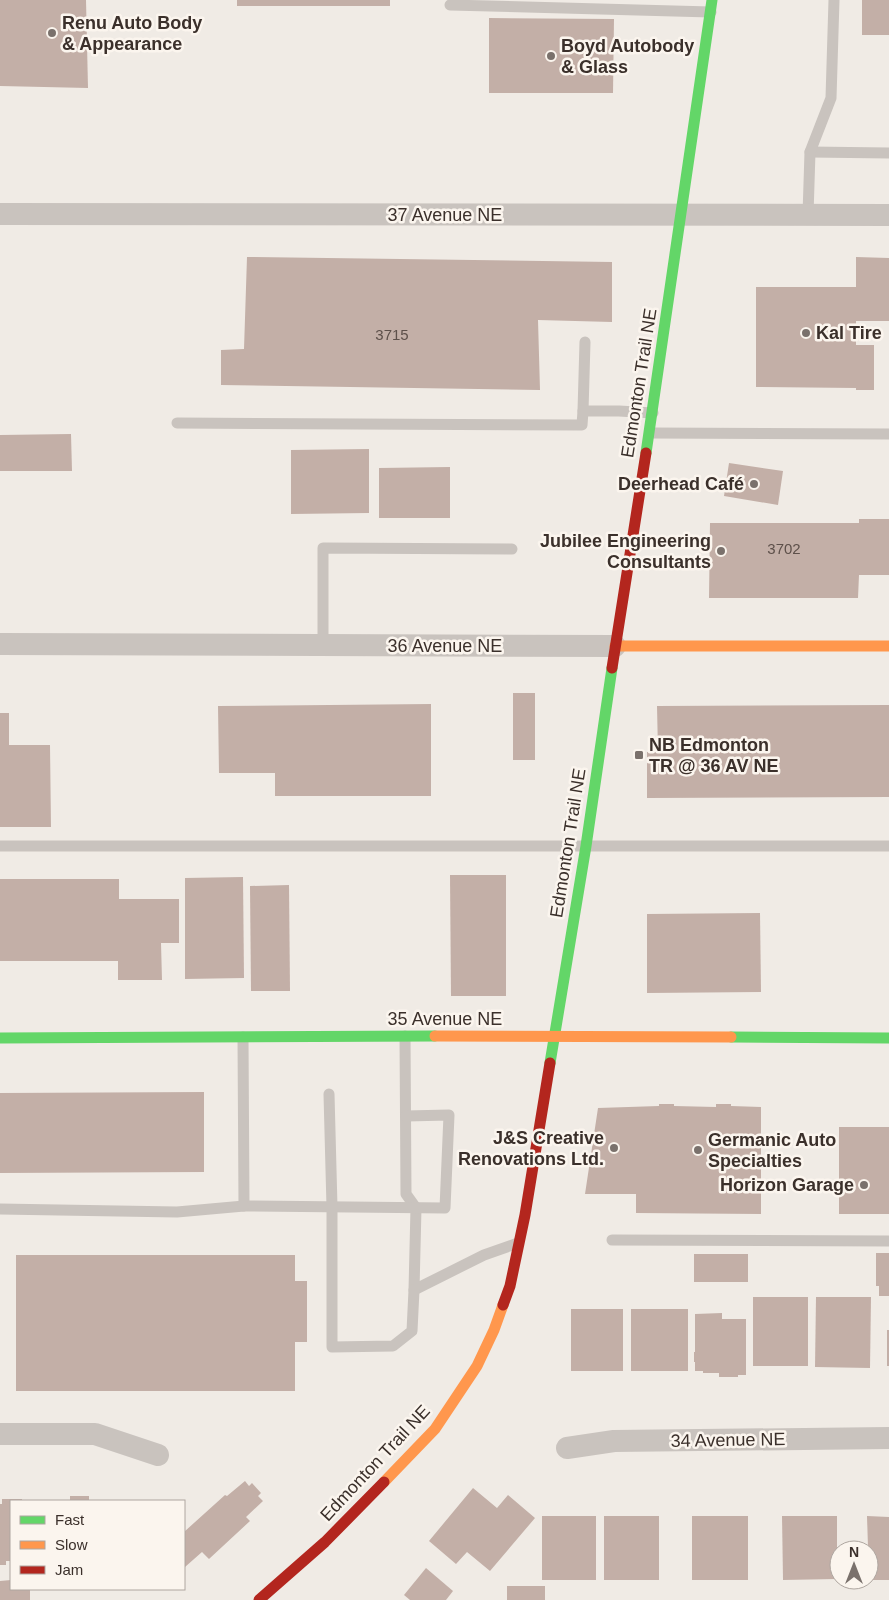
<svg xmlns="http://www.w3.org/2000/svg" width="889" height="1600" font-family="Arial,sans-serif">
<rect width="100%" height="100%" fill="#f0ebe5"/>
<g fill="#c3afa7">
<path d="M0 0H86L88 88 0 86Z"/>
<rect x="237" y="0" width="153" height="6"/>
<rect x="862" y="0" width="27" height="35"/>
<path d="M489 18 614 19 613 93H489Z"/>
<path d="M247 257 612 262V322L538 320 540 390 221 385V350L244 349Z"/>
<path d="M856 257 889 258V321H856V345H874V390H856V388L756 387V287H856Z"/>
<path d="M71 434 72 471H0V435Z"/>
<path d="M369 449V513L291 514V450Z"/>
<path d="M729 463 783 471 778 505 724 496Z"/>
<path d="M450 467V518H379V468Z"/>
<path d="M859 519H889V575H859L858 598H709L710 523H859Z"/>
<rect x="513" y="693" width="22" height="67"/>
<path d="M431 704V796H275V773H219L218 706Z"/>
<path d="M889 705V797L647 798V752H658L657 706Z"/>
<path d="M0 713H9V745H50L51 827H0Z"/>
<path d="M450 875H506V996H451Z"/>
<path d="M243 877 244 978 185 979V878Z"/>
<path d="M0 879H119V899H179V943H161L162 980H118V961H0Z"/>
<path d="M289 885 290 991H251L250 886Z"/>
<path d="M760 913 761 992 647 993V914Z"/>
<path d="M204 1092V1172L0 1173V1093Z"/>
<path d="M659 1104H674V1106L716 1107V1104H731V1106L761 1107V1214L636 1213V1194H585L598 1108 659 1106Z"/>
<rect x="839" y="1127" width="50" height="87"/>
<path d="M876 1253H889V1296H879V1286H876Z"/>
<rect x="694" y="1254" width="54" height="28"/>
<path d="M16 1255H295V1281H307V1342H295V1391H16Z"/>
<rect x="753" y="1297" width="55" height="69"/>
<path d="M816 1297H871L870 1368 815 1367Z"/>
<rect x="571" y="1309" width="52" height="62"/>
<rect x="631" y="1309" width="57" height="62"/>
<path d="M722 1313V1319H746V1375H738V1377H719V1373H703V1371H695V1362H694V1352H695V1314Z"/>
<rect x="887" y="1330" width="2" height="36"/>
<path d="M245 1481 249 1486 252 1483 261 1493 258 1496 263 1501 246 1517 250 1521 209 1559 202 1552 185 1567 184 1566V1532L225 1495 227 1496Z"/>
<path d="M473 1488 497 1508 508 1495 535 1518 490 1571 467 1552 456 1564 429 1541Z"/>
<rect x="70" y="1496" width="19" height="5"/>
<path d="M2 1499H22V1501H11V1561H6V1565H0V1504H2Z"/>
<rect x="542" y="1516" width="54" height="64"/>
<rect x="604" y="1516" width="55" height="64"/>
<rect x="692" y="1516" width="56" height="64"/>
<path d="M782 1516H837V1579L783 1580Z"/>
<path d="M867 1516 889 1517V1580H869Z"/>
<path d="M426 1568 453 1591 446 1600H410L404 1595Z"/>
<path d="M11 1580V1589H30V1600H0V1581Z"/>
<rect x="507" y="1586" width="38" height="14"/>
</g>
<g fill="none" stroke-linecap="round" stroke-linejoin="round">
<g stroke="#c9c3be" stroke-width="11">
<path d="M450 5 711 12"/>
<path d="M810 152 889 153"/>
<path d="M808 215 810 152 831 98 834 0"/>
<path d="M583 411 585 342"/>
<path d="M177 423 582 425 583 411H619L653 413"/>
<path d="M650 433 889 434"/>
<path d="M323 645V548L512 549"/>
<path d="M0 846H889"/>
<path d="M405 1036 406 1194 416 1208 414 1290 484 1255 518 1243"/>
<path d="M243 1037 244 1206 445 1208 449 1115 406 1116"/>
<path d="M329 1094 332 1207V1347L393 1346 412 1331 414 1290"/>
<path d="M0 1209 177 1212 244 1206"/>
<path d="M612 1240 889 1241"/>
</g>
<g stroke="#c9c3be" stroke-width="22">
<path d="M0 214 889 215"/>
<path d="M0 644 615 646"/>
<path d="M0 1434H95L158 1455"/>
<path d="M567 1448 614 1441 889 1438"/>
</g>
<g stroke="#63d668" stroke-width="11">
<path d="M646 453 712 0"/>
<path d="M731 1037 889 1038"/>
<path d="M0 1038 435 1036"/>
<path d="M550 1063 586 846 612 668"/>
</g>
<g stroke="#ff974d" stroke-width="11">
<path d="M615 646H889"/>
<path d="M435 1036 731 1037"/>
<path d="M384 1482 435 1429 477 1366 494 1330 503 1305"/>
</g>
<g stroke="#b3261e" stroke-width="11">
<path d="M612 668 646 453"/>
<path d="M503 1305 510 1286 525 1215 550 1063"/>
<path d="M259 1600 325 1542 384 1482"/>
</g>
</g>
<g fill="#7a716c" stroke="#fbf5ee" stroke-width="2">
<circle cx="52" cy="33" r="5"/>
<circle cx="551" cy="56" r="5"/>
<circle cx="806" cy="333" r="5"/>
<circle cx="754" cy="484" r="5"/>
<circle cx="721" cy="551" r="5"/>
<rect x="634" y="750" width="10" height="10" rx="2.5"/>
<circle cx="614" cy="1148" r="5"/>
<circle cx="698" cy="1150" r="5"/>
<circle cx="864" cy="1185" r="5"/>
</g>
<g text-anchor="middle" stroke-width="5" stroke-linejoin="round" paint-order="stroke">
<g font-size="15" fill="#5d504a">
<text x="392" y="340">3715</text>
<text x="784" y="554">3702</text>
</g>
<g font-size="18" font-weight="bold" fill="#3b302b" stroke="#fbf5ee" text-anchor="start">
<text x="62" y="29">Renu Auto Body<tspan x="62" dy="21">&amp; Appearance</tspan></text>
<text x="561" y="52">Boyd Autobody<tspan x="561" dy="21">&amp; Glass</tspan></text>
<text x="816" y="339">Kal Tire</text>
<text x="744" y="490" text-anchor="end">Deerhead Café</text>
<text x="711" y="547" text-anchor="end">Jubilee Engineering<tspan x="711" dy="21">Consultants</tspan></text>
<text x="649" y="751">NB Edmonton<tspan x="649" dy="21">TR @ 36 AV NE</tspan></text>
<text x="604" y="1144" text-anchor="end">J&amp;S Creative<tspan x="604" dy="21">Renovations Ltd.</tspan></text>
<text x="708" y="1146">Germanic Auto<tspan x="708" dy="21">Specialties</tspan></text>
<text x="854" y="1191" text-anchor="end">Horizon Garage</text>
</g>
<g font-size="18" fill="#3b302b" stroke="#fbf5ee">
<text x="445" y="221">37 Avenue NE</text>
<text transform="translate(639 383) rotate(-81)" y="6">Edmonton Trail NE</text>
<text x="445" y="652">36 Avenue NE</text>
<text transform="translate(568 843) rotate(-81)" y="6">Edmonton Trail NE</text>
<text x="445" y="1025">35 Avenue NE</text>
<text transform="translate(728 1440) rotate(-1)" y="6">34 Avenue NE</text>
<text transform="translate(375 1463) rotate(-47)" y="6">Edmonton Trail NE</text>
</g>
</g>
<rect x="10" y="1500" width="175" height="90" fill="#fbf5ee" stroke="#aea6a0"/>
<rect x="20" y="1516" width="25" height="8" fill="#63d668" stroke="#aea6a0"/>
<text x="55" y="1525" font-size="15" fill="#3b302b">Fast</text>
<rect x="20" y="1541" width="25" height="8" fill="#ff974d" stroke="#aea6a0"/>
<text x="55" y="1550" font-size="15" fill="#3b302b">Slow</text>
<rect x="20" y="1566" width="25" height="8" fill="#b3261e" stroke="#aea6a0"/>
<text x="55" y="1575" font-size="15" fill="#3b302b">Jam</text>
<g transform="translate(854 1565)"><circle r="24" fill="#fbf5ee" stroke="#aea6a0"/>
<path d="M0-4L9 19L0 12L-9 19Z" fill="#7a716c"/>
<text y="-8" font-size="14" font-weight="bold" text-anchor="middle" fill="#3b302b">N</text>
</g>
</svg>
